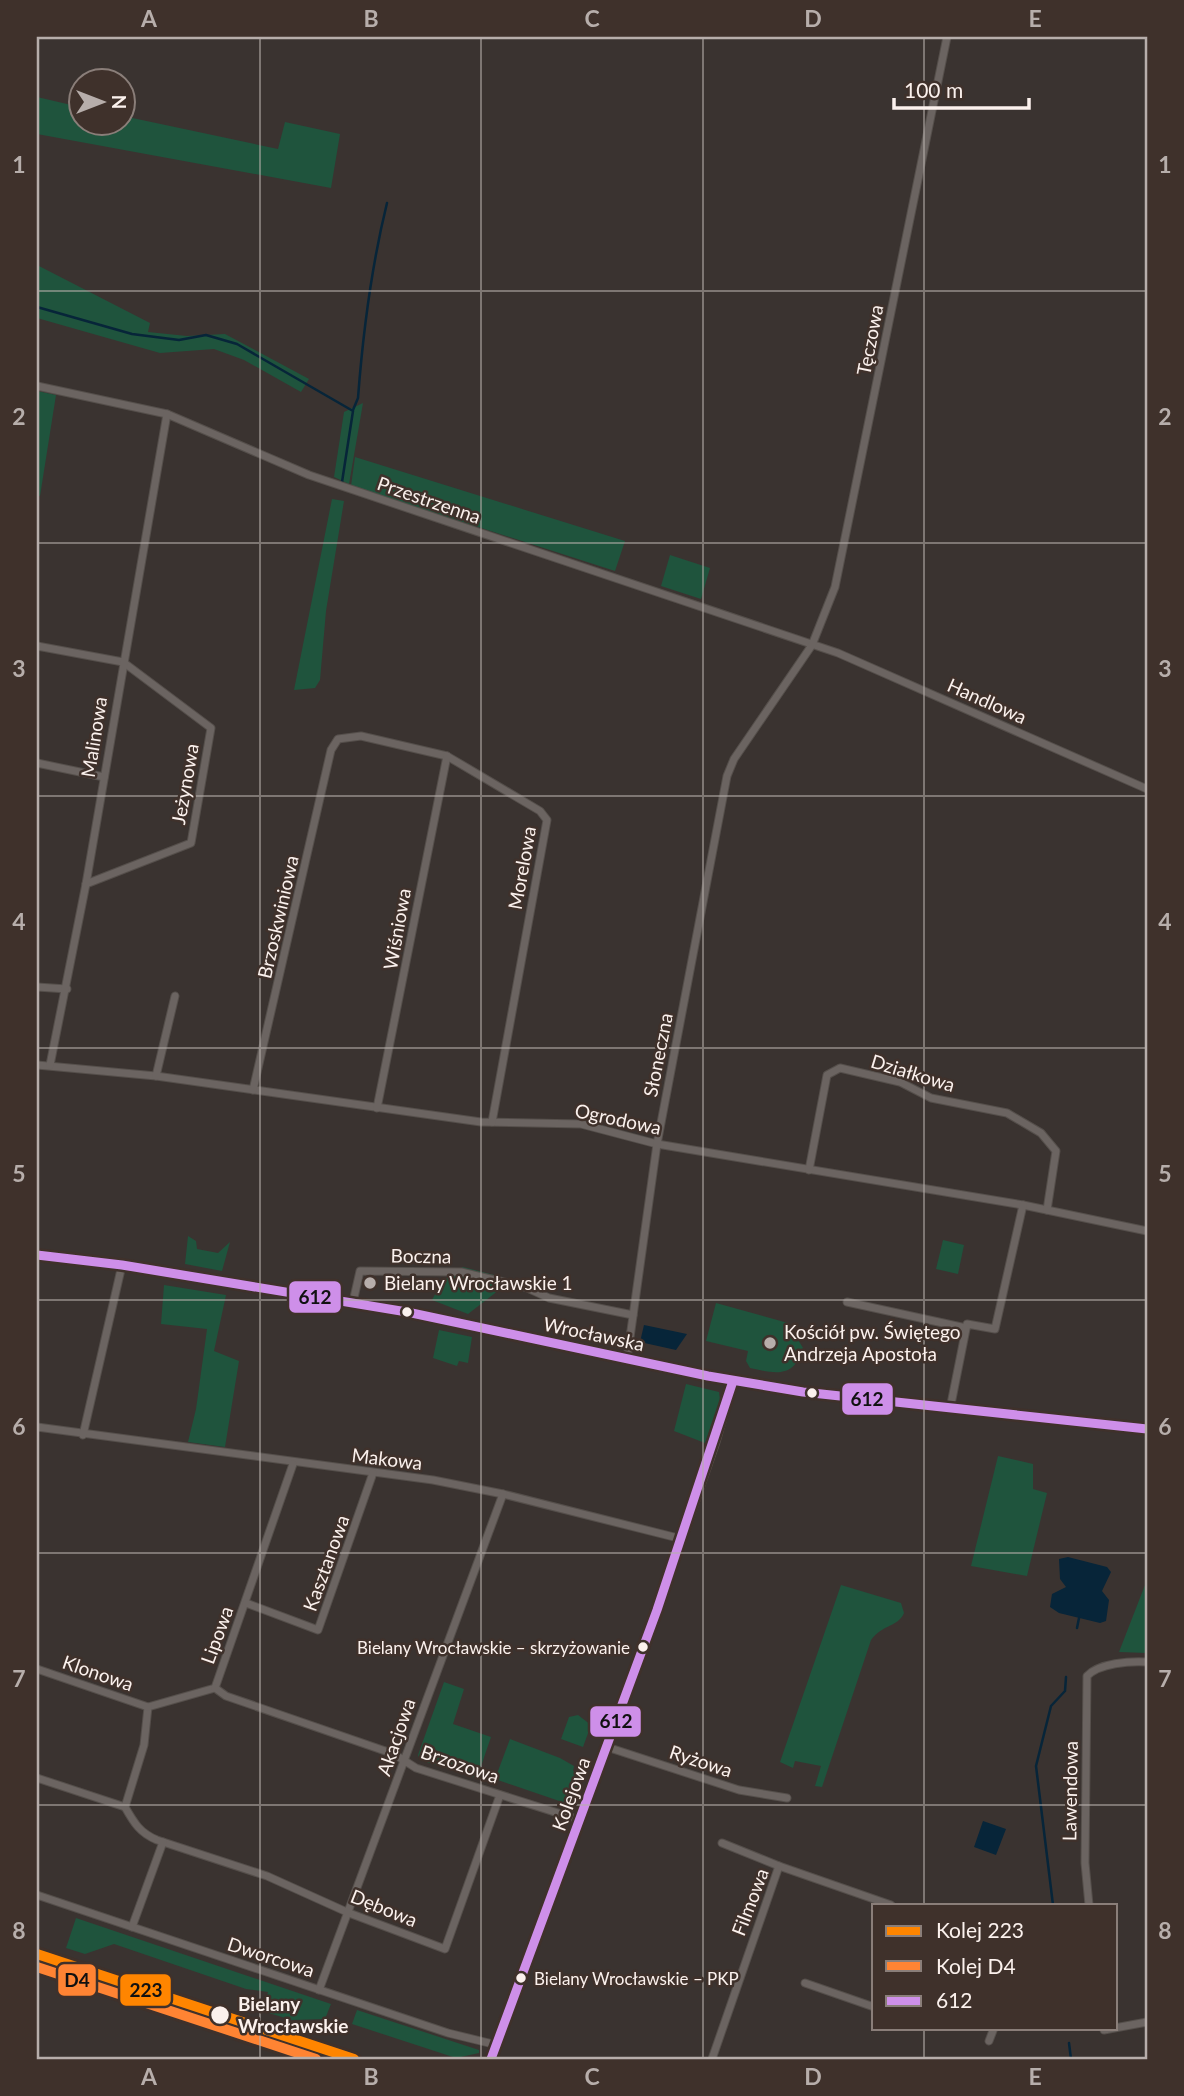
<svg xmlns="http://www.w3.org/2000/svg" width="1184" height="2096" font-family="Lato,sans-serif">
<rect width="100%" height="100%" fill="#3a3330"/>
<g fill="#1f543d">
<path d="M37 97 80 107V122H122L123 116 278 149 285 122 340 134 331 188 37 134Z"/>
<path d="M37 265 150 323 148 332 187 336 225 334 309 379 301 392 244 360 214 349 160 353 37 318Z"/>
<path d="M37 391 56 395 40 496 37 495Z"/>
<path d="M363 403 349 484 334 477 344 412Z"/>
<path d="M355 457 625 541 615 571 351 486Z"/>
<path d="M332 499 344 501 326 611 320 680 315 688 294 690Z"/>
<path d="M670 555 710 568 701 599 661 586Z"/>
<path d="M188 1236 196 1241 197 1249 218 1253 230 1242 222 1271 185 1264Z"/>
<path d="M943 1240 964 1245 958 1274 936 1269Z"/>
<path d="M463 1267 498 1276 499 1290 468 1314 432 1300 442 1281Z"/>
<path d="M164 1285 226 1295 214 1351 239 1361 225 1447 188 1442 196 1409 207 1329 161 1324Z"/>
<path d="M716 1303 788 1323 803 1348C794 1378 777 1374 750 1368L746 1361 748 1351 706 1341Z"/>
<path d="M439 1330 472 1337 468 1363 459 1361 457 1366 433 1358Z"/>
<path d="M686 1384 719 1392 720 1401 705 1443 674 1431Z"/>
<path d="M998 1456 1033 1464V1489L1047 1493 1027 1576 971 1566Z"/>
<path d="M1147 1560V1653L1119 1652 1145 1585Z"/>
<path d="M841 1585 901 1603 904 1613C898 1627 883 1624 871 1640L822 1787 815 1786 821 1766 795 1761 793 1768 780 1762Z"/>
<path d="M444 1682 464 1689 453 1724 491 1737 477 1778 420 1760 418 1755Z"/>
<path d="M578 1715 591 1725 583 1747 561 1739 569 1717Z"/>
<path d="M510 1739 560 1758 574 1766 573 1771 583 1775 571 1805 495 1779Z"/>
<path d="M76 1918 331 2004 325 2019 292 2020 262 2011 268 1992 246 1989 114 1944 85 1954 66 1948Z"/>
<path d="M357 2010 479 2050V2053L456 2058 352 2024Z"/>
</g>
<g fill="#072539">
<path d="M644 1325 687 1334 676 1350 640 1342Z"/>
<path d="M1068 1557 1107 1567 1111 1572 1102 1591 1109 1600 1106 1621 1100 1623 1059 1613 1050 1607 1052 1594 1066 1587 1060 1579 1059 1559Z"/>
<path d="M983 1821 1006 1829 996 1855 974 1847Z"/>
</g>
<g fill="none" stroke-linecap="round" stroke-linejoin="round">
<g stroke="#072539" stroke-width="2.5">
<path d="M37 307 132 334 179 340 206 335 237 344 353 411 342 482"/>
<path d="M353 410 358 398C363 332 371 268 387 203"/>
<path d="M1077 1628 1079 1618"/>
<path d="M1053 1905 1036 1766 1051 1706 1065 1691 1066 1677"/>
<path d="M1069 2043 1071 2059"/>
</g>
<g stroke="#554f4b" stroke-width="9">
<g id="street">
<path d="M37 386 167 414 309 475 838 653 1147 789"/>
<path d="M37 646 123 662 211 728 191 843 86 884"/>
<path d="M37 763 104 777"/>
<path d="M37 987 67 989"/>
<path d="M37 1065 156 1076 481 1122 581 1124 657 1144 1023 1205 1147 1231"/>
<path d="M50 1065 86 884 167 414"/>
<path d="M156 1076 175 996"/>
<path d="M253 1090 331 750 338 739 361 736 447 756 540 811 547 820 492 1122"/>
<path d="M377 1108 447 756"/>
<path d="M809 1170 827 1075 840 1068 900 1082 931 1098 1007 1113 1041 1133 1056 1151 1047 1210"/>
<path d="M353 1302 360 1271 461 1272 525 1287 549 1298 633 1315"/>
<path d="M847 1302 966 1328"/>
<path d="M627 1359 657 1144 727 776 734 759 812 645 835 587 947 37"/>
<path d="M950 1409 967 1324 995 1329 1023 1205"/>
<path d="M37 1427 433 1480 503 1494 682 1539"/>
<path d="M83 1435 122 1265"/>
<path d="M293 1464 215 1688 148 1707 144 1745 125 1807C134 1823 140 1833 157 1840L267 1876 349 1913 445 1949 500 1795"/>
<path d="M246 1603 318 1630 373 1473"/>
<path d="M37 1669 148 1707"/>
<path d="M215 1688 226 1696 394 1754 416 1768 580 1820"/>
<path d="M607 1747 739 1790 787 1798"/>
<path d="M37 1778 125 1807"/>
<path d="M722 1843 779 1866"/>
<path d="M37 1895 448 2033 497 2045"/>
<path d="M1089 1905 1085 1863 1087 1676C1099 1663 1130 1661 1147 1662"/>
<path d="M132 1927 163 1842"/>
<path d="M805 1983 874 2007"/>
<path d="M319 1990 503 1494"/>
<path d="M1104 2028V2030L1147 2022"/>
<path d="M989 2041 994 2028"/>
<path d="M712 2059 779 1866 891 1905"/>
</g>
</g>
<g stroke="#554f4b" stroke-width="11">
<g id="secondary">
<path d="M37 1255 122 1265 407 1312 708 1376 803 1392 1147 1429"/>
<path d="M491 2059 657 1610 715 1442 733 1381"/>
</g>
</g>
<use href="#street" stroke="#6b6461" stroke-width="7"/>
<use href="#secondary" stroke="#6b6461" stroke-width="10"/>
<g stroke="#3f312b" stroke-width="14">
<g id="bus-1">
<path d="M37 1255 122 1265 407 1312 708 1376 803 1392 1147 1429"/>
<path d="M491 2059 657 1610 733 1381"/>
</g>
</g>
<use href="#bus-1" stroke="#ce8fe9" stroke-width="9"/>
<g stroke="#3f312b" stroke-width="16">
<path id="rail-1" d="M37 1954 354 2059"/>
</g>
<g stroke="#3f312b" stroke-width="16">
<path id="rail-2" d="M37 1967 316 2059"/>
</g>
<use href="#rail-1" stroke="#ff8500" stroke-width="10"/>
<use href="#rail-2" stroke="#ff8433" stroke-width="10"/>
</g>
<path fill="none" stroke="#b7aeab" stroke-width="2" stroke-opacity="0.55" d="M260 37V2059M481 37V2059M703 37V2059M924 37V1905M37 291H1147M37 543H1147M37 796H1147M37 1048H1147M37 1300H1147M37 1553H1147M37 1805H1147M924 2028V2059"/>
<g fill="#b7aeab" stroke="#3f312b" stroke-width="2.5">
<circle cx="370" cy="1283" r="7"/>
<circle cx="770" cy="1343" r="7"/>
</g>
<g fill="#fbf1ed" stroke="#3f312b" stroke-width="2.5">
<circle cx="407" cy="1312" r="6"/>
<circle cx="812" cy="1393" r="6"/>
<circle cx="643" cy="1647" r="6"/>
<circle cx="521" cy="1978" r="6"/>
<circle cx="220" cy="2015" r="10"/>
</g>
<g text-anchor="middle" stroke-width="5" stroke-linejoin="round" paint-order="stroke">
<g font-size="17" fill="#fbf1ed" stroke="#3f312b" text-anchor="end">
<text x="630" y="1654">Bielany Wrocławskie – skrzyżowanie</text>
<text x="534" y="1985" text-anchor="start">Bielany Wrocławskie – PKP</text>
</g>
<g font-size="19" fill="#fbf1ed" stroke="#3f312b">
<text transform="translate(870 340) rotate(-79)" y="7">Tęczowa</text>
<text transform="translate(429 500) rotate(19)" y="7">Przestrzenna</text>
<text transform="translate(987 701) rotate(24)" y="7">Handlowa</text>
<text transform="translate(94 737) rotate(-81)" y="7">Malinowa</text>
<text transform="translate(185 784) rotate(-80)" y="7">Jeżynowa</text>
<text transform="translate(522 868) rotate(-80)" y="7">Morelowa</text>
<text transform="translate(278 917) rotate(-77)" y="7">Brzoskwiniowa</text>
<text transform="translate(397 929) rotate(-80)" y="7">Wiśniowa</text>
<text transform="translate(658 1055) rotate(-79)" y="7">Słoneczna</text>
<text transform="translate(913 1073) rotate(17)" y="7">Działkowa</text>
<text transform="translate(618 1119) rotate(12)" y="7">Ogrodowa</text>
<text transform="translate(421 1256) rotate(1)" y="7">Boczna</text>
<text transform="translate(594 1334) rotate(12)" y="7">Wrocławska</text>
<text transform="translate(387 1459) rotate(7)" y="7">Makowa</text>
<text transform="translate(326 1563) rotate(-70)" y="7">Kasztanowa</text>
<text transform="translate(217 1635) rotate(-70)" y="7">Lipowa</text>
<text transform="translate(98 1673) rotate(19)" y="7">Klonowa</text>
<text transform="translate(396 1737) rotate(-71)" y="7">Akacjowa</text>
<text transform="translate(701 1761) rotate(18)" y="7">Ryżowa</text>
<text transform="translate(460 1764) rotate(19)" y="7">Brzozowa</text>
<text transform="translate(1070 1791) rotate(-89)" y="7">Lawendowa</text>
<text transform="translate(571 1794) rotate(-70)" y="7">Kolejowa</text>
<text transform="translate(750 1902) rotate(-69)" y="7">Filmowa</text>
<text transform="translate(384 1908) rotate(22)" y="7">Dębowa</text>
<text transform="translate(271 1957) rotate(18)" y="7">Dworcowa</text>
</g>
<g font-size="19" fill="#fbf1ed" stroke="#3f312b" text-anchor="start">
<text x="384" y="1290">Bielany Wrocławskie 1</text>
<text x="784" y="1339">Kościół pw. Świętego<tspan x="784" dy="22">Andrzeja Apostoła</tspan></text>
</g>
<g font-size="19" font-weight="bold" fill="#fbf1ed" stroke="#3f312b" text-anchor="start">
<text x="238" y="2011">Bielany<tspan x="238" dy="22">Wrocławskie</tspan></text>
</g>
</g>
<g stroke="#3f312b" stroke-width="2.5">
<rect x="288" y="1280" width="54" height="34" rx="7" fill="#ce8fe9"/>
<rect x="841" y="1382" width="53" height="34" rx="7" fill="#ce8fe9"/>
<rect x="589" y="1705" width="53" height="33" rx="7" fill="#ce8fe9"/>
<rect x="57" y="1963" width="40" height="34" rx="7" fill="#ff8433"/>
<rect x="119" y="1973" width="53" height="34" rx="7" fill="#ff8500"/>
</g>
<g font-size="19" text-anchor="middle" font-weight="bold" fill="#111">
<text x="315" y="1304">612</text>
<text x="867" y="1406">612</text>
<text x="616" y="1728">612</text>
<text x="77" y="1987">D4</text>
<text x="146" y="1997">223</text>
</g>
<rect width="1184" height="2096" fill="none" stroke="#3f312b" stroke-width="77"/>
<rect x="872" y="1904" width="245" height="126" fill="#3f312b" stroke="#8a7e79" stroke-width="2"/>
<rect x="886" y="1926" width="35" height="10" fill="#ff8500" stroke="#8a7e79" stroke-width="2"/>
<text x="936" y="1938" font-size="21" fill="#fbf1ed">Kolej 223</text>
<rect x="886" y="1961" width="35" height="10" fill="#ff8433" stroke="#8a7e79" stroke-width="2"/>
<text x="936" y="1974" font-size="21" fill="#fbf1ed">Kolej D4</text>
<rect x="886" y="1996" width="35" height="10" fill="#ce8fe9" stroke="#8a7e79" stroke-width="2"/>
<text x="936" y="2008" font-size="21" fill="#fbf1ed">612</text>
<g transform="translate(102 102) rotate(90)"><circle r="33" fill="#3f312b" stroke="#8a7e79" stroke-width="2"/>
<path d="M0-5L12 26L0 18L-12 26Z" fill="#b7aeab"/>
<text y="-10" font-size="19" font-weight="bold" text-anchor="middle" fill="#fbf1ed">N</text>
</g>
<path d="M894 98v10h135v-10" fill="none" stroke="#fbf1ed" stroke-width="3.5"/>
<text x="904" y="98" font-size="21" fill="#fbf1ed" stroke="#3f312b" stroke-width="5" paint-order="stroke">100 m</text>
<rect x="38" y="38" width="1108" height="2020" fill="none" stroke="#b7aeab" stroke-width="2.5"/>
<g font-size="23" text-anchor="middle" font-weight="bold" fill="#b7aeab">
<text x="149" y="27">A</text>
<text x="371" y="27">B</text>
<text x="592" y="27">C</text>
<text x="813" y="27">D</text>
<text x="1035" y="27">E</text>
<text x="19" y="173">1</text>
<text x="1165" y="173">1</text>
<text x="19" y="425">2</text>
<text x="1165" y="425">2</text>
<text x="19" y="677">3</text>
<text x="1165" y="677">3</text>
<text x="19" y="930">4</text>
<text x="1165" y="930">4</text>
<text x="19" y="1182">5</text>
<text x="1165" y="1182">5</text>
<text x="19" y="1435">6</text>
<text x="1165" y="1435">6</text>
<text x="19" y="1687">7</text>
<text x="1165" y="1687">7</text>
<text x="19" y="1939">8</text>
<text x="1165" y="1939">8</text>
<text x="149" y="2085">A</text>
<text x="371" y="2085">B</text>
<text x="592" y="2085">C</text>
<text x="813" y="2085">D</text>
<text x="1035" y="2085">E</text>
</g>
</svg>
